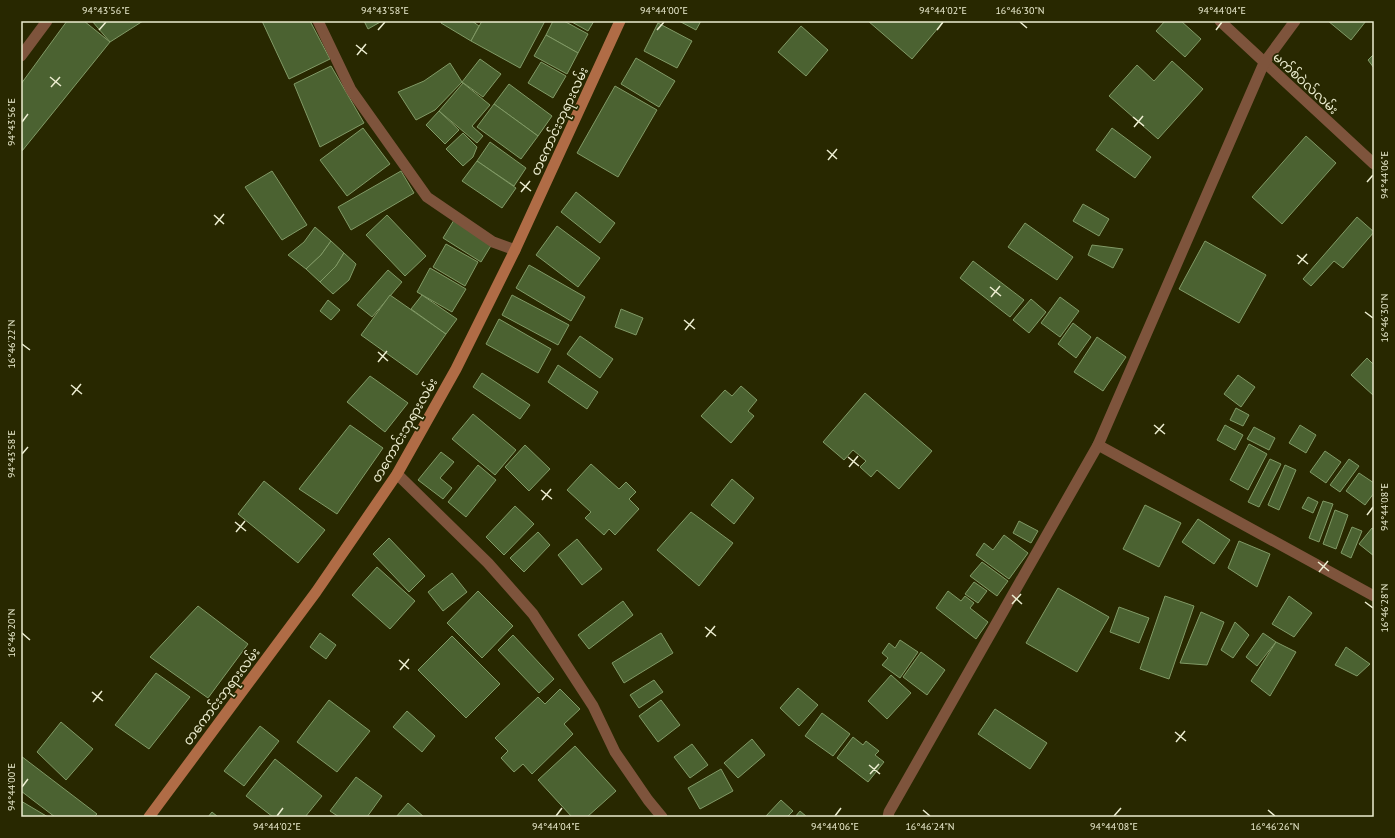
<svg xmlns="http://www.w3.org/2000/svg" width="1395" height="838" font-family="'PT Sans','Noto Sans Myanmar',sans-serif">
<rect width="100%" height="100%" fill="#282800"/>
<g fill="#4b6231" stroke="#819a66">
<path d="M67 21H84L110 42 22 151 21 84Z"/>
<path d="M92 21H143L110 42Z"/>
<path d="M262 21H310L330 59 289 79Z"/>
<path d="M364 21H382L368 29Z"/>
<path d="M442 21H472L479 26 471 41 441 23Z"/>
<path d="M482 21H545L520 68 471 41Z"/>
<path d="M553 21H564L588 34 578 53 546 35Z"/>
<path d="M570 21H594L588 31Z"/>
<path d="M679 21H701L696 30Z"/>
<path d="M868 21H944L912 59Z"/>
<path d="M1165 21H1181L1201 39 1185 57 1156 31Z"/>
<path d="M1328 21H1366L1351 40Z"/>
<path d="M658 23 692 41 677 68 644 51Z"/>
<path d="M801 26 828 50 806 76 778 52Z"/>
<path d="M546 35 578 53 567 74 534 56Z"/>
<path d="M1374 54V68L1368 60Z"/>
<path d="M636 58 675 81 659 107 621 84Z"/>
<path d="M480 59 501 74 483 97 462 82Z"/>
<path d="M1172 61 1203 89 1158 139 1109 96 1137 65 1154 81Z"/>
<path d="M541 62 566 76 553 98 528 83Z"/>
<path d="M450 63 462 82 435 110 416 120 398 92 424 81Z"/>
<path d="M331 66 364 123 320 147 294 84Z"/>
<path d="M463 83 490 105 472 126 483 136 477 143 439 111Z"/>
<path d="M509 84 552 116 538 136 494 104Z"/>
<path d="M615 86 657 110 618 177 577 153Z"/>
<path d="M494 104 538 136 521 159 477 127Z"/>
<path d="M439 111 459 130 445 144 426 125Z"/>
<path d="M363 128 390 164 347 196 320 160Z"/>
<path d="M1112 128 1151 157 1135 178 1096 150Z"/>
<path d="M463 133 477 147 473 157 463 166 446 149Z"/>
<path d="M1306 136 1336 163 1282 224 1252 197Z"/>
<path d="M490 142 526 168 514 186 477 161Z"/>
<path d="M477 161 516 188 502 208 462 181Z"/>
<path d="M272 171 307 225 282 240 245 187Z"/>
<path d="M401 171 414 193 351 230 338 207Z"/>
<path d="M576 192 615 223 600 243 561 212Z"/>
<path d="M1083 204 1109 219 1099 236 1073 221Z"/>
<path d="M387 215 426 256 405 276 366 235Z"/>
<path d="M1357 217 1374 232 1343 268 1334 261 1311 286 1303 279Z"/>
<path d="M454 220 492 244 481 262 443 238Z"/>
<path d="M1025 223 1073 257 1057 280 1008 247Z"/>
<path d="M557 226 600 258 578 287 536 255Z"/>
<path d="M315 227 331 241 321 255 306 269 288 255 304 242Z"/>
<path d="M331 241 344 253 336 266 320 282 306 269 321 255Z"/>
<path d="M1205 241 1266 275 1239 323 1179 289Z"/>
<path d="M446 244 478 262 465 286 433 267Z"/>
<path d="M1092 245 1123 249 1113 268 1088 255Z"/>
<path d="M344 253 356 264 349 280 333 294 320 282 336 266Z"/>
<path d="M973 261 1024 300 1010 317 960 278Z"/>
<path d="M529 265 585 297 571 321 516 288Z"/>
<path d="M430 268 466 289 452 312 417 292Z"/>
<path d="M388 270 402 282 372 317 357 305Z"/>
<path d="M390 295 446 334 417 375 361 335Z"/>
<path d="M422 295 457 319 446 334 411 309Z"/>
<path d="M512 295 569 325 558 345 502 315Z"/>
<path d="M1060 297 1079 311 1060 337 1041 323Z"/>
<path d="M1031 299 1046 312 1029 333 1013 320Z"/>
<path d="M328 300 340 310 331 320 320 311Z"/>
<path d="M621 309 643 318 636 335 615 327Z"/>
<path d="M499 319 551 349 538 373 486 344Z"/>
<path d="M1073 323 1091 337 1076 358 1058 344Z"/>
<path d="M580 336 613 359 600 378 567 354Z"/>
<path d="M1097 337 1126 357 1103 391 1074 372Z"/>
<path d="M1367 358 1374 365V396L1351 375Z"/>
<path d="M558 365 598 392 587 409 548 382Z"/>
<path d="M482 373 530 405 520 419 473 387Z"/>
<path d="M1238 375 1255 387 1241 407 1224 394Z"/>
<path d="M370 376 408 403 385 432 347 402Z"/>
<path d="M741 386 757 400 748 411 754 416 731 443 701 416 725 390 732 396Z"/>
<path d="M865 393 932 451 899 489 877 470 871 477 860 467 866 461 853 450 844 460 823 442Z"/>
<path d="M1236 408 1249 415 1243 426 1230 420Z"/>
<path d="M473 414 516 450 495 475 452 439Z"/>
<path d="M350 425 383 448 337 514 299 489Z"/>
<path d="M1225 425 1243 435 1235 450 1217 440Z"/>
<path d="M1300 425 1316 435 1306 453 1289 443Z"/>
<path d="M1254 427 1275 438 1269 450 1247 439Z"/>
<path d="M1249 444 1267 454 1248 490 1230 480Z"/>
<path d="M525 445 550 469 529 491 505 467Z"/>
<path d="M1325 451 1341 462 1326 483 1310 472Z"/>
<path d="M441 452 454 462 440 478 452 488 443 499 418 480Z"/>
<path d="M1270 459 1281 464 1259 507 1248 502Z"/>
<path d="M1349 459 1359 466 1340 492 1330 485Z"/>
<path d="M591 464 619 489 626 482 636 492 629 499 639 509 615 535 609 529 604 535 585 518 591 512 567 490Z"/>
<path d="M478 465 496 480 466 517 448 502Z"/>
<path d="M1285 465 1296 470 1279 510 1268 505Z"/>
<path d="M1359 473 1374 483V493L1365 505 1346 491Z"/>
<path d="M732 479 754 498 734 524 711 505Z"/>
<path d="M264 481 325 530 298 563 238 514Z"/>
<path d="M1308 497 1318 502 1313 513 1302 508Z"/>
<path d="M1323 501 1333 504 1319 542 1309 538Z"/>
<path d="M1145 505 1181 523 1159 567 1123 549Z"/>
<path d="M515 506 534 524 504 555 486 537Z"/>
<path d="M1335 510 1348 515 1336 549 1323 544Z"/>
<path d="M691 512 733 543 699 586 657 550Z"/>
<path d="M1198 519 1230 540 1214 564 1182 542Z"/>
<path d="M1019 521 1038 531 1031 543 1013 533Z"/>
<path d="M1352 527 1362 531 1351 558 1341 553Z"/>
<path d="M1372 528 1374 529V556L1359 544Z"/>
<path d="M538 532 550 545 524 572 510 558Z"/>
<path d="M1004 535 1028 553 1009 579 976 555 984 543 993 550Z"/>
<path d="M389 538 425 576 409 592 373 554Z"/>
<path d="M577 539 602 569 582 585 558 555Z"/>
<path d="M1239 541 1270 554 1257 587 1228 568Z"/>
<path d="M982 562 1008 581 997 596 970 576Z"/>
<path d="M377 567 415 601 390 629 352 595Z"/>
<path d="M452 573 467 592 443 611 428 592Z"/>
<path d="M974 582 987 591 978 603 965 594Z"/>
<path d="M1058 588 1109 617 1077 672 1026 643Z"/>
<path d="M478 591 513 626 482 658 447 623Z"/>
<path d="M948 591 961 601 965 596 974 603 970 608 988 622 976 639 936 608Z"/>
<path d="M1165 596 1194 606 1169 679 1140 669Z"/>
<path d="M1289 596 1312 613 1294 637 1272 624Z"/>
<path d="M623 601 633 615 589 649 578 635Z"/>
<path d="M198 606 248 644 208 698 150 657Z"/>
<path d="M1119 607 1149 618 1139 643 1110 632Z"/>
<path d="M1201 612 1224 622 1207 665 1180 663Z"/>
<path d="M1235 622 1249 635 1233 658 1221 650Z"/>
<path d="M320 633 336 645 326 659 310 647Z"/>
<path d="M661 633 673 653 624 683 612 663Z"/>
<path d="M1263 633 1276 642 1257 666 1246 657Z"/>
<path d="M513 635 554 679 539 693 498 650Z"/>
<path d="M452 636 500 684 466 718 418 670Z"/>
<path d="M900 640 918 652 900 678 882 665 888 658 882 653 889 643 895 648Z"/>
<path d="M1276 642 1296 652 1270 696 1251 681Z"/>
<path d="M1346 647 1370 664 1357 676 1335 665Z"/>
<path d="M921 652 945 670 927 695 903 677Z"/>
<path d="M156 673 190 697 149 749 115 725Z"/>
<path d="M891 675 911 693 887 719 868 701Z"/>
<path d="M654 680 663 692 639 708 630 695Z"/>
<path d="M798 688 818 705 799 726 780 708Z"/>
<path d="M560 689 580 709 564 724 573 734 532 774 523 764 514 772 501 758 508 751 495 738 538 697 545 704Z"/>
<path d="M329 700 370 731 337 772 297 742Z"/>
<path d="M661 700 680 725 658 742 639 716Z"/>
<path d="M995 709 1047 743 1030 769 978 734Z"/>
<path d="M407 711 435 736 422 752 393 727Z"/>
<path d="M822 713 850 734 833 756 805 736Z"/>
<path d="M61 722 93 749 66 780 37 752Z"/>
<path d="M260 726 279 741 244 786 224 771Z"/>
<path d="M853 737 863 745 866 741 879 751 875 755 884 762 868 782 837 758Z"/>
<path d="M752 739 765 755 738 778 724 763Z"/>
<path d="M692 744 708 765 690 778 674 757Z"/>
<path d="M575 746 616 791 587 817H572L538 780Z"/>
<path d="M21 756 97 814 94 817H55L21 791Z"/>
<path d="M275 759 322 796 305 817H273L246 796Z"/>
<path d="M721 769 733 791 700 809 688 788Z"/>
<path d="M356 777 382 796 367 817H339L330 811Z"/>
<path d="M781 800 793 811 787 817H765Z"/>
<path d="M21 801 48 817H21Z"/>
<path d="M408 803 424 817H396Z"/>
<path d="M800 811 807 817H795Z"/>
<path d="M212 812 218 817H208Z"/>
</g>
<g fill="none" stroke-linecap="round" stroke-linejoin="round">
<path stroke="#7e543c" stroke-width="11" d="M1098 445 1374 596"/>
<g stroke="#7e543c" stroke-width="11">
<path d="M318 21 351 90 427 197 493 242 515 250"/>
<path d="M1220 21 1374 164"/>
<path d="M397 474 488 563 533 614 593 706 615 752 648 800 662 817"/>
<path d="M888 817 889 812 1098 445 1264 63 1295 21"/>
</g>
<path stroke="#7e543c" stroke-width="11" d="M21 56 47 21"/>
<path stroke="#b06c46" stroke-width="11" d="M149 817 316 592 397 474 456 369 515 250 620 21"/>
</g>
<path fill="none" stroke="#ecedd0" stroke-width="1.5" d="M1020 22 1027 28M99 30 106 22M378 30 385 22M657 30 664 22M937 30 943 22M1216 30 1222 22M356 45 367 54M357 55 366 44M50 77 61 86M51 87 60 77M1133 117 1144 126M22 122 28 114M1134 127 1143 116M827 150 837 159M828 160 837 149M520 182 531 191M1367 182 1373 175M521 192 530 181M214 215 224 224M215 225 224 214M1297 255 1308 264M1298 264 1307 254M990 287 1001 296M991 297 1000 286M1365 312 1373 318M684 320 695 329M685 330 694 319M22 344 30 350M378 352 388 361M378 362 387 351M71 385 82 394M72 395 81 384M1154 425 1165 434M1155 434 1164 424M22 454 28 447M848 457 859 466M849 467 858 456M541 490 552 499M542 500 551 489M1367 515 1373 507M235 522 246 531M236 532 245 521M1318 562 1329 571M1319 572 1328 561M1012 595 1022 604M1365 602 1373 608M1012 604 1021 594M705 627 716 636M22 633 30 640M706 637 715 626M399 660 409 669M400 670 409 659M92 692 103 701M93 702 102 691M1175 732 1186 741M1176 742 1185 731M869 765 880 774M870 774 879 764M22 787 28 779M923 810 930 816M1268 810 1275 816M277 816 283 808M556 816 562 808M835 816 841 808M1114 816 1121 808"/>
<g text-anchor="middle" stroke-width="3.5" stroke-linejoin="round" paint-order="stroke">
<g font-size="13" fill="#ecedd0" stroke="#282800">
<text transform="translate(1306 83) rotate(43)" y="5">မက်စ်ဝဲလ်လမ်း</text>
<text transform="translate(559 121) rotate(-65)" y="5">တကောင်းဘုရားလမ်း</text>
<text transform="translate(404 430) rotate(-60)" y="5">တကောင်းဘုရားလမ်း</text>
<text transform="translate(221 696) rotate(-53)" y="5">တကောင်းဘုရားလမ်း</text>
</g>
</g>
<rect width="1395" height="838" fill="none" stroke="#282800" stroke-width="44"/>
<rect x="22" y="22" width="1351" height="794" fill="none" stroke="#ecedd0" stroke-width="1.5"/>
<g font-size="10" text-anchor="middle" fill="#ecedd0">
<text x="106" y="14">94°43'56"E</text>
<text x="385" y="14">94°43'58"E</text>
<text x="664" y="14">94°44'00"E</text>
<text x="943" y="14">94°44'02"E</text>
<text x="1020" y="14">16°46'30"N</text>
<text x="1222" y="14">94°44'04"E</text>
<text transform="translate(11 122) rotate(-90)" y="4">94°43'56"E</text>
<text transform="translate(1384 175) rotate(-90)" y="4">94°44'06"E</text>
<text transform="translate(1384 318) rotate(-90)" y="4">16°46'30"N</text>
<text transform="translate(11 344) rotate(-90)" y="4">16°46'22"N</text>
<text transform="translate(11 454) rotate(-90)" y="4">94°43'58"E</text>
<text transform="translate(1384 507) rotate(-90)" y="4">94°44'08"E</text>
<text transform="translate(1384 608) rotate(-90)" y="4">16°46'28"N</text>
<text transform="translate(11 633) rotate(-90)" y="4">16°46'20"N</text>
<text transform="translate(11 787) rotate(-90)" y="4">94°44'00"E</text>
<text x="277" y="830">94°44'02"E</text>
<text x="556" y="830">94°44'04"E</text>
<text x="835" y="830">94°44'06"E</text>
<text x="930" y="830">16°46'24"N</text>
<text x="1114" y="830">94°44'08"E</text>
<text x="1275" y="830">16°46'26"N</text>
</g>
</svg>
